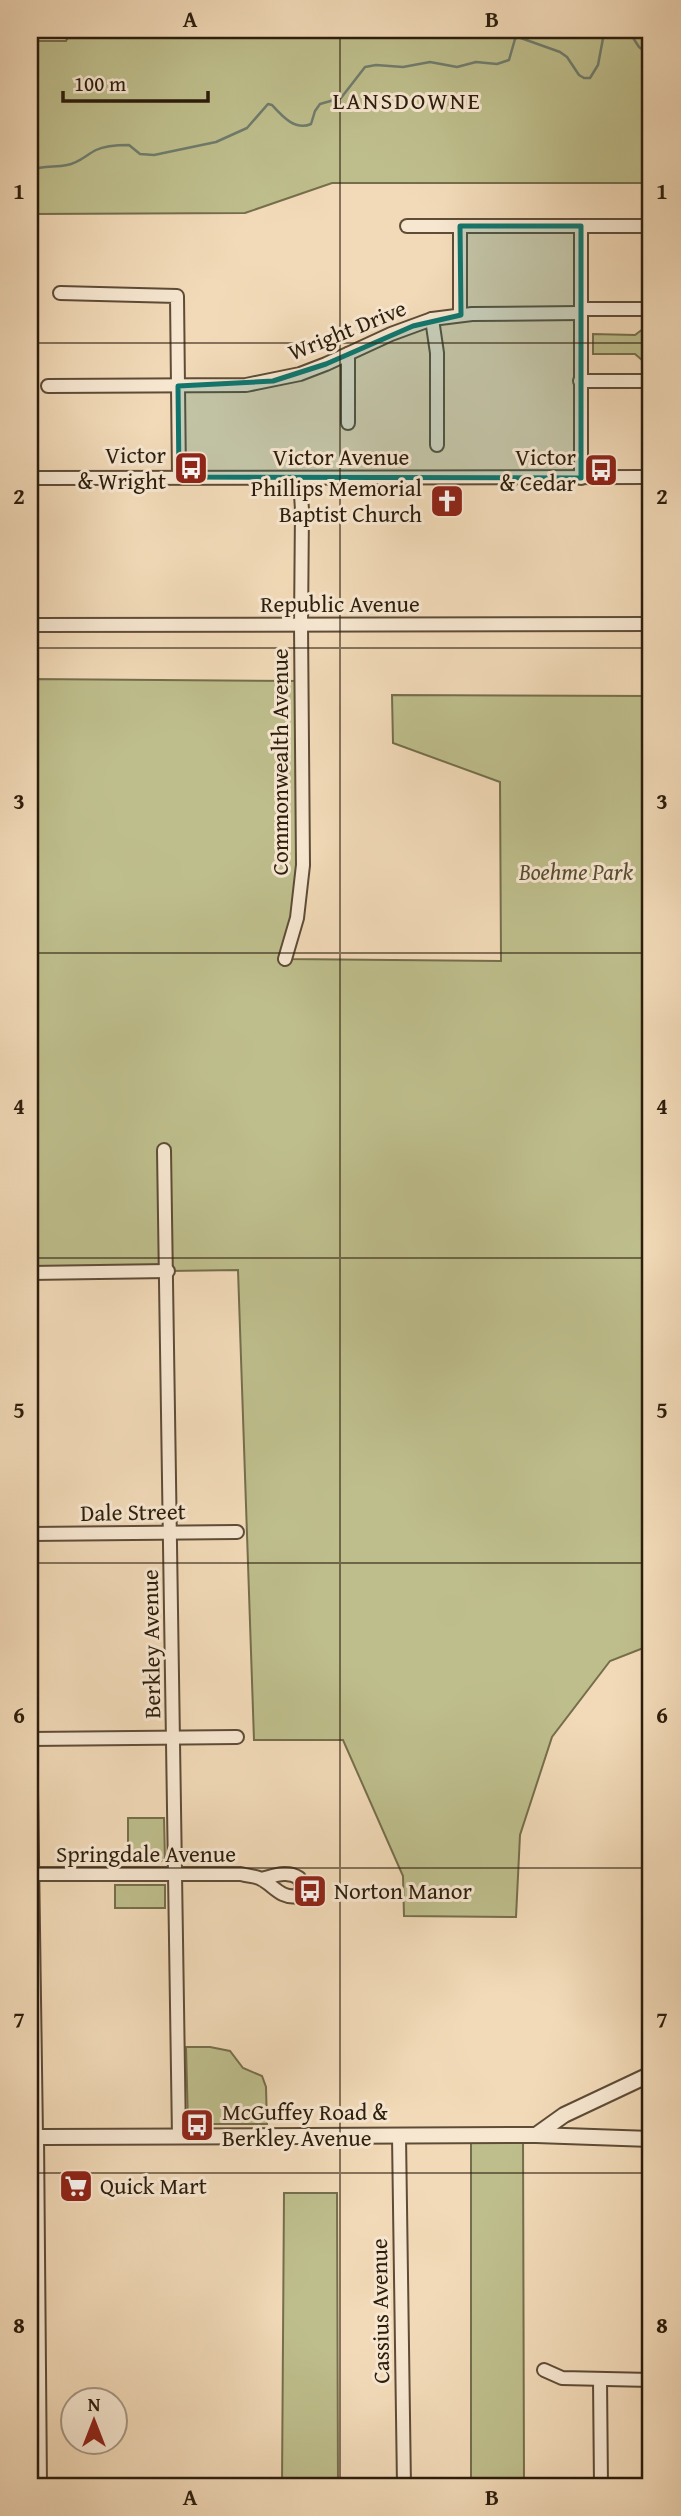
<svg xmlns="http://www.w3.org/2000/svg" width="681" height="2516" font-family="'Gentium Book Plus',serif">
<rect width="100%" height="100%" fill="#f2dab8"/>
<filter id="stains"><feTurbulence type="fractalNoise" baseFrequency=".00286" numOctaves="4"/><feColorMatrix values="0 0 0 0 .2 0 0 0 0 .09 0 0 0 0 .02 0 0 0 .5 -.17"/></filter>
<radialGradient id="worn" r=".72"><stop offset=".6" stop-color="#630" stop-opacity="0"/><stop offset="1" stop-color="#630" stop-opacity=".3"/></radialGradient>
<g fill="#bebe8c" stroke="#756e4c" stroke-width="2">
<path d="M72 30H651V183H332L245 213 34 214V478H30V41H66Z"/>
<path d="M651 328V360H642L635 354H593V334L635 335 643 329Z"/>
<path d="M30 679 301 681 303 865 285 959 501 961 500 782 393 743 392 695 651 696V1645L610 1661 552 1737 520 1835 516 1917 404 1916 403 1876 343 1740H254L238 1270 30 1273Z"/>
<path d="M128 1818H164L165 1861H128Z"/>
<rect x="115" y="1885" width="50" height="23"/>
<path d="M186 2047H210L230 2051 243 2068 262 2076 266 2087 267 2124H188Z"/>
<path d="M471 2135H523L524 2486H471Z"/>
<path d="M284 2193H337L338 2486H282Z"/>
</g>
<g fill="none" stroke-linecap="round" stroke-linejoin="round">
<g stroke="#6f7c6d" stroke-width="2.5">
<path d="M628 30 639 47 651 56"/>
<path d="M30 171C43 164 54 168 67 165 79 163 86 155 96 150 106 145 119 145 129 145L140 154 154 155 216 142 247 128 268 104 272 105C282 116 295 131 311 124L315 111 320 104 341 98 365 67 376 65 403 67 430 62 457 67 476 62 497 64 509 60 515 39 518 37 560 52 567 57 579 75 584 78H590L598 65 604 33 606 30"/>
</g>
<g stroke="#5e4c37" stroke-width="16">
<g id="minor">
<path d="M407 226H651"/>
<path d="M460 226V315"/>
<path d="M581 226V478"/>
<path d="M60 293 177 296 179 477"/>
<path d="M581 309H651"/>
<path d="M432 319 437 353V445"/>
<path d="M348 354V423"/>
<path d="M580 381H651"/>
<path d="M48 386 246 385 300 374 326 364 391 334 432 319 472 314 581 313"/>
<path d="M30 478 651 477"/>
<path d="M30 625 651 624"/>
<path d="M285 959 297 918 303 865 301 625 302 510 300 478"/>
<path d="M164 1150 179 2137"/>
<path d="M30 1273 168 1271"/>
<path d="M30 1534 237 1532"/>
<path d="M30 1720 36 2137"/>
<path d="M30 1739 237 1737"/>
<path d="M30 1874H241C247 1876 254 1876 259 1878 273 1884 280 1899 297 1896L303 1888 299 1878C287 1870 274 1876 261 1879"/>
<path d="M399 2136 404 2486"/>
<path d="M544 2370 562 2378 651 2380"/>
<path d="M600 2379 601 2486"/>
</g>
</g>
<g stroke="#5e4c37" stroke-width="18">
<g id="tertiary">
<path d="M536 2135 564 2115 651 2074"/>
<path d="M36 2137 39 2486"/>
<path d="M30 2143 36 2137H44L536 2135 651 2139"/>
</g>
</g>
<use href="#minor" stroke="#f7e7d1" stroke-width="12"/>
<use href="#tertiary" stroke="#f7e7d1" stroke-width="14"/>
</g>
<path fill="#0f766e" fill-opacity="0.2" stroke="#0f766e" stroke-width="5" stroke-linejoin="round" d="M460 226H581V478L179 477 178 386 273 381 326 364 413 326 461 315Z"/>
<path fill="none" stroke="#2c1d0c" stroke-width="2" stroke-opacity="0.55" d="M340 30V2486M30 343H651M30 648H651M30 953H651M30 1258H651M30 1563H651M30 1868H651M30 2173H651"/>
<defs>
<g id="bus-square" transform="scale(1.75)"><rect x="-9" y="-9" width="18" height="18" rx="4" fill="#8f2418" stroke="#f7e7d1"/><path d="M-5-6H5V4H4V6H2V4H-2V6H-4V4H-5ZM-3.5-4V0h7V-4ZM-3.5 1.2v1.5H-2V1.2ZM2 1.2v1.5H3.5V1.2Z" fill="#fff"/></g>
<g id="church-square" transform="scale(1.75)"><rect x="-9" y="-9" width="18" height="18" rx="4" fill="#8f2418" stroke="#f7e7d1"/><path d="M-1.2-6h2.4v3.5h3.3v2.4h-3.3V6h-2.4V-.1h-3.3v-2.4h3.3Z" fill="#fff"/></g>
<g id="supermarket-square" transform="scale(1.75)"><rect x="-9" y="-9" width="18" height="18" rx="4" fill="#8f2418" stroke="#f7e7d1"/><path d="M-6-5.5h2.5l.6 2H6L4.5 2H-2.5L-4.4-4H-6ZM-1.5 3.2a1.3 1.3 0 1 0 .1 0ZM3 3.2a1.3 1.3 0 1 0 .1 0Z" fill="#fff"/></g>
</defs>
<g fill-rule="evenodd">
<use href="#bus-square" x="191" y="468"/>
<use href="#bus-square" x="601" y="470"/>
<use href="#church-square" x="447" y="501"/>
<use href="#bus-square" x="310" y="1891"/>
<use href="#bus-square" x="197" y="2125"/>
<use href="#supermarket-square" x="76" y="2186"/>
</g>
<g text-anchor="middle" stroke-width="6" stroke-linejoin="round" paint-order="stroke">
<g font-size="23" fill="#2c1d0c" stroke="#f7e7d1">
<text transform="translate(347 330) rotate(-22)" y="8">Wright Drive</text>
<text x="341" y="465">Victor Avenue</text>
<text x="340" y="612">Republic Avenue</text>
<text transform="translate(280 762) rotate(-90)" y="8">Commonwealth Avenue</text>
<text transform="translate(133 1512) rotate(-1)" y="8">Dale Street</text>
<text transform="translate(151 1644) rotate(-91)" y="8">Berkley Avenue</text>
<text x="146" y="1862">Springdale Avenue</text>
<text transform="translate(380 2311) rotate(-91)" y="8">Cassius Avenue</text>
</g>
<g font-size="23" fill="#2c1d0c" stroke="#f7e7d1" text-anchor="end">
<text x="166" y="463">Victor<tspan x="166" dy="26">&amp; Wright</tspan></text>
<text x="576" y="465">Victor<tspan x="576" dy="26">&amp; Cedar</tspan></text>
<text x="422" y="496">Phillips Memorial<tspan x="422" dy="26">Baptist Church</tspan></text>
<text x="334" y="1899" text-anchor="start">Norton Manor</text>
<text x="222" y="2120" text-anchor="start">McGuffey Road &amp;<tspan x="222" dy="26">Berkley Avenue</tspan></text>
<text x="100" y="2194" text-anchor="start">Quick Mart</text>
</g>
<g font-size="23" font-style="italic" fill="#584d32" stroke="#f7e7d1">
<text x="576" y="880">Boehme Park</text>
</g>
<g font-size="24" letter-spacing="2" fill="#2c1d0c" stroke="#f7e7d1">
<text x="407" y="109">LANSDOWNE</text>
</g>
</g>
<rect width="681" height="2516" fill="none" stroke="#f2dab8" stroke-width="77"/>
<g transform="translate(94 2421)"><circle r="33" fill="#f7e7d1" stroke="#a69682" stroke-width="2"/>
<path d="M0-5L12 26L0 18L-12 26Z" fill="#8f2418"/>
<text y="-10" font-size="19" font-weight="bold" text-anchor="middle" fill="#2c1d0c">N</text>
</g>
<path d="M63 91v10h145v-10" fill="none" stroke="#2c1d0c" stroke-width="3.5"/>
<text x="74" y="91" font-size="21" fill="#2c1d0c" stroke="#f7e7d1" stroke-width="5" paint-order="stroke">100 m</text>
<rect x="38" y="38" width="604" height="2440" fill="none" stroke="#2c1d0c" stroke-width="2.5"/>
<g font-size="23" text-anchor="middle" font-weight="bold" fill="#2c1d0c">
<text x="190" y="27">A</text>
<text x="492" y="27">B</text>
<text x="19" y="199">1</text>
<text x="662" y="199">1</text>
<text x="19" y="504">2</text>
<text x="662" y="504">2</text>
<text x="19" y="809">3</text>
<text x="662" y="809">3</text>
<text x="19" y="1114">4</text>
<text x="662" y="1114">4</text>
<text x="19" y="1418">5</text>
<text x="662" y="1418">5</text>
<text x="19" y="1723">6</text>
<text x="662" y="1723">6</text>
<text x="19" y="2028">7</text>
<text x="662" y="2028">7</text>
<text x="19" y="2333">8</text>
<text x="662" y="2333">8</text>
<text x="190" y="2505">A</text>
<text x="492" y="2505">B</text>
</g>
<rect width="100%" height="100%" filter="url(#stains)"/>
<rect width="100%" height="100%" fill="url(#worn)"/>
</svg>
